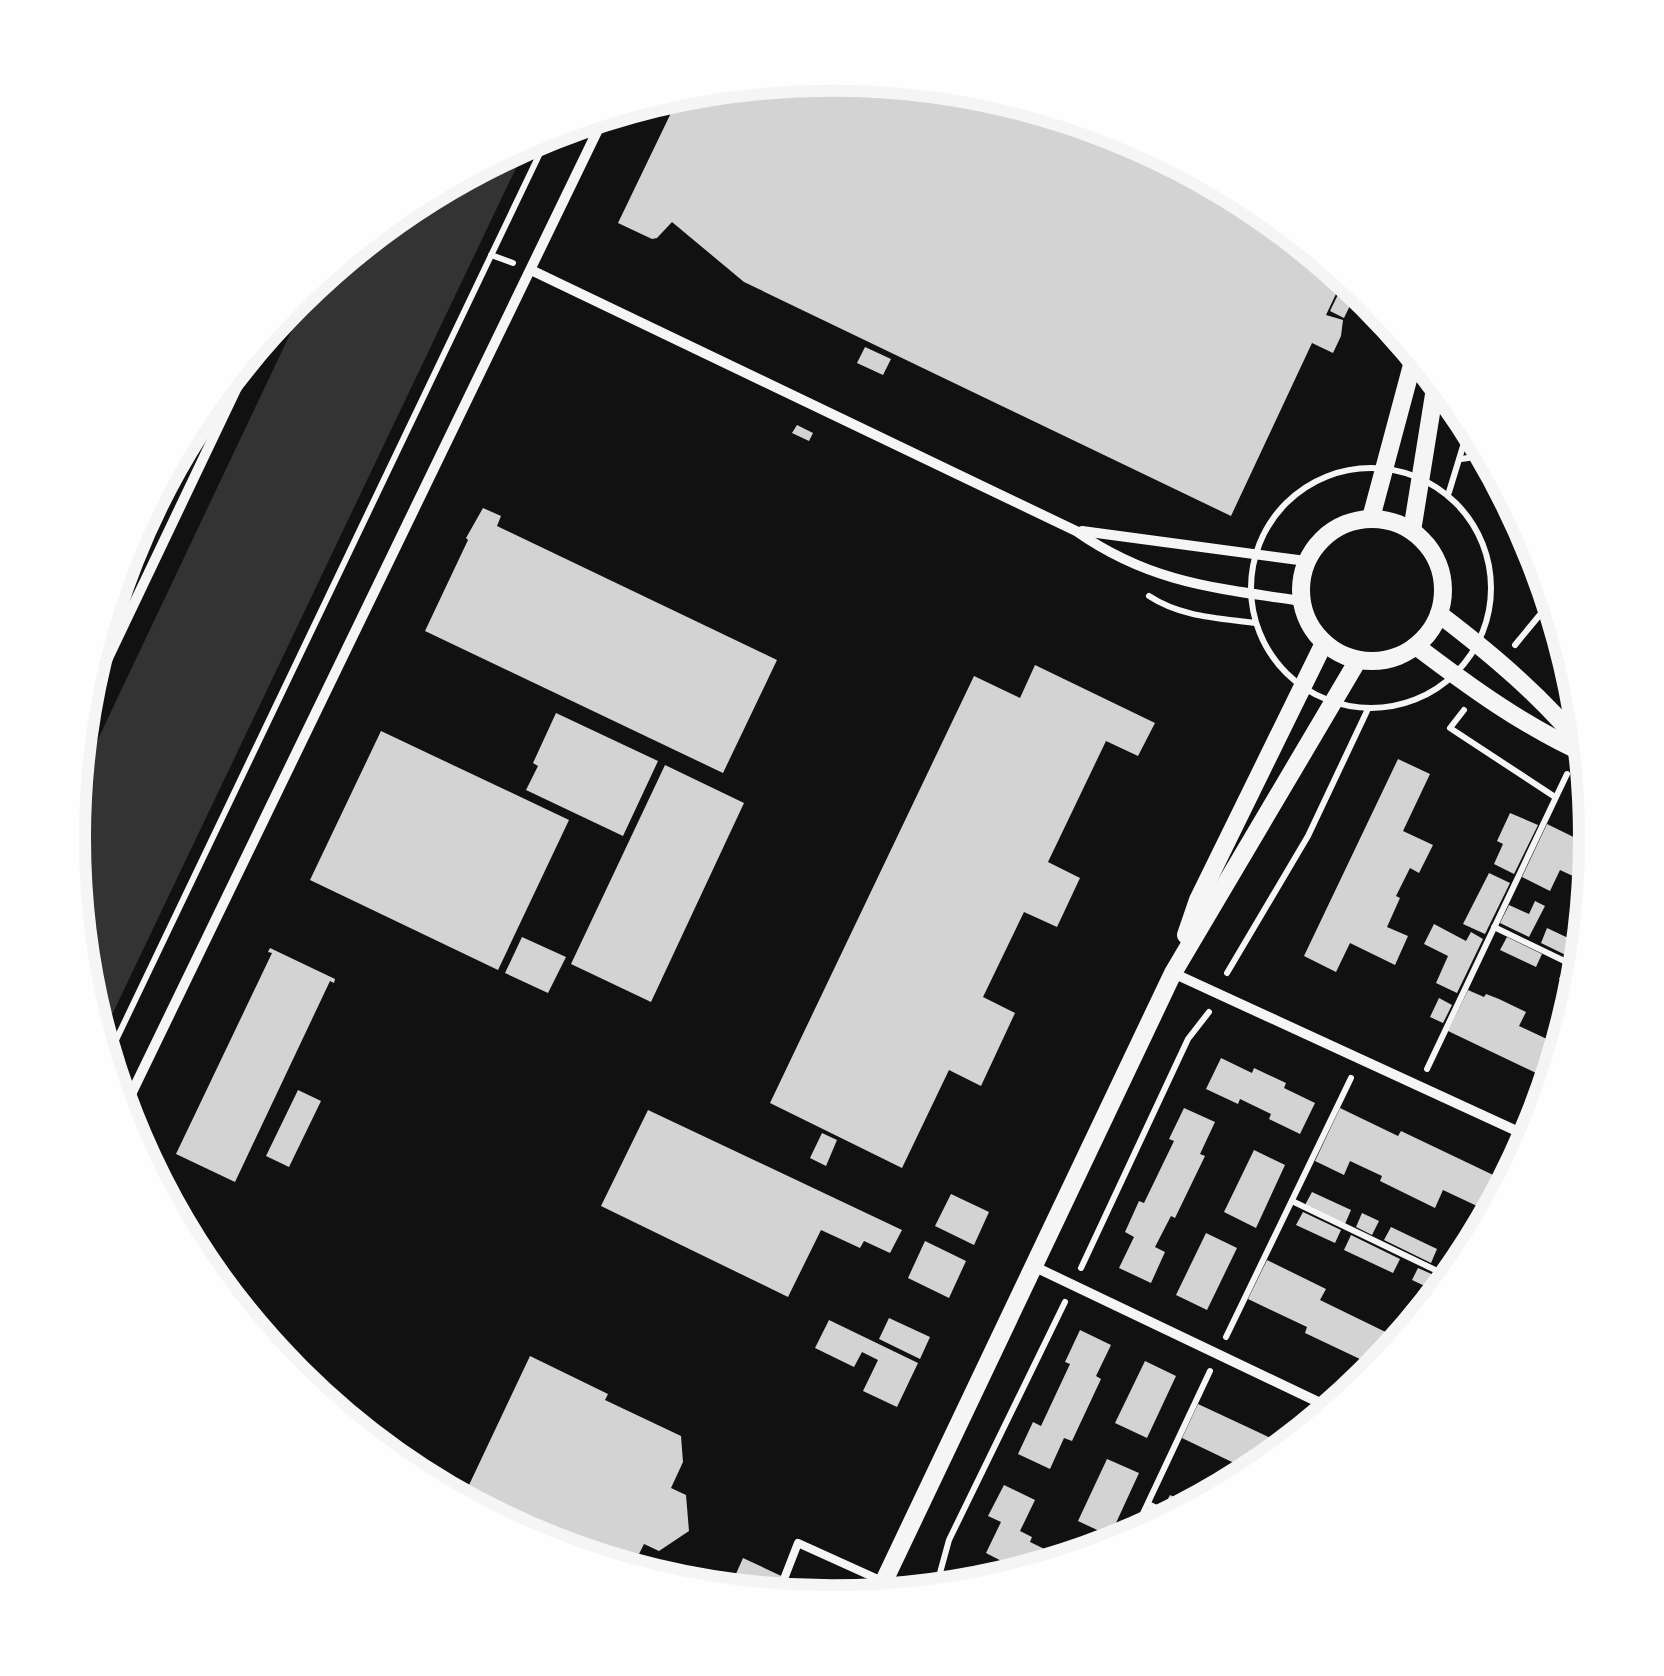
<svg xmlns="http://www.w3.org/2000/svg" width="1664" height="1676" font-family="Manrope,sans-serif">
<rect width="100%" height="100%" fill="#111"/>
<path fill="#202020" d="M227 376 89 666 126 545 197 413Z"/>
<path fill="#333" d="M531 136 516 168 99 1042C75 963 64 876 72 794L318 275 408 202Z"/>
<g fill="#d3d3d3">
<path d="M833 74 982 88 1052 110 1277 219 1345 275 1326 315 1343 320 1341 336 1333 353 1312 343 1231 516 744 282 672 222 657 238 652 239 618 223 683 88Z"/>
<path d="M1347 276 1359 287 1344 318 1330 311Z"/>
<path d="M865 347 891 359 883 375 857 363Z"/>
<path d="M797 425 813 433 809 441 792 433Z"/>
<path d="M483 508 501 516 497 526 777 660 723 773 425 631 468 540 466 538Z"/>
<path d="M1035 665 1155 723 1138 756 1106 741 1048 862 1080 878 1057 927 1024 912 983 997 1015 1013 981 1086 949 1070 902 1168 770 1103 974 676 1020 698Z"/>
<path d="M556 713 658 761 623 836 526 790 538 766 533 763Z"/>
<path d="M381 731 569 820 498 970 310 880Z"/>
<path d="M1398 759 1430 774 1403 831 1433 845 1419 873 1410 868 1396 896 1400 898 1387 927 1408 936 1395 965 1350 943 1336 972 1304 956Z"/>
<path d="M665 765 744 803 651 1002 571 964Z"/>
<path d="M1510 813 1538 825 1514 874 1494 864 1503 844 1497 841Z"/>
<path d="M1547 824 1596 848 1589 913 1577 907 1588 883 1560 870 1550 891 1522 877Z"/>
<path d="M1489 873 1510 883 1485 934 1463 924Z"/>
<path d="M1535 901 1545 906 1529 937 1500 923 1509 905 1529 914Z"/>
<path d="M1434 924 1466 941 1471 932 1483 939 1457 993 1436 983 1448 956 1424 944Z"/>
<path d="M1547 928 1583 945 1576 960 1541 943Z"/>
<path d="M522 937 566 957 548 993 505 973Z"/>
<path d="M1507 937 1542 954 1536 967 1500 950Z"/>
<path d="M270 948 335 979 334 983 330 981 235 1182 176 1154 272 953 268 952Z"/>
<path d="M1566 964 1583 972 1581 989 1559 979Z"/>
<path d="M1468 990 1484 997 1486 994 1499 999 1526 1012 1519 1026 1549 1040 1556 1024 1569 1030 1561 1046 1564 1047 1553 1081 1448 1031Z"/>
<path d="M1439 998 1452 1005 1443 1023 1430 1017Z"/>
<path d="M1221 1058 1252 1073 1254 1068 1286 1083 1284 1088 1315 1103 1300 1134 1269 1119 1271 1114 1240 1099 1238 1104 1206 1089Z"/>
<path d="M298 1090 321 1101 289 1167 266 1156Z"/>
<path d="M1184 1108 1215 1122 1200 1154 1205 1156 1175 1218 1171 1216 1155 1247 1165 1252 1151 1283 1119 1268 1134 1237 1125 1232 1139 1201 1144 1203 1174 1141 1169 1139Z"/>
<path d="M1340 1108 1398 1136 1401 1131 1510 1183 1494 1214 1443 1190 1435 1208 1380 1181 1382 1176 1350 1161 1344 1175 1315 1161Z"/>
<path d="M648 1110 902 1230 890 1253 864 1241 860 1248 821 1230 788 1297 601 1206Z"/>
<path d="M822 1133 837 1140 826 1166 810 1158Z"/>
<path d="M1254 1150 1285 1165 1256 1228 1224 1212Z"/>
<path d="M1312 1192 1351 1210 1345 1224 1305 1205Z"/>
<path d="M951 1194 989 1212 974 1245 935 1226Z"/>
<path d="M169 1211 190 1221 183 1237Z"/>
<path d="M1303 1212 1341 1230 1335 1243 1296 1225Z"/>
<path d="M1362 1213 1379 1221 1372 1235 1356 1227Z"/>
<path d="M1391 1227 1437 1249 1431 1263 1384 1240Z"/>
<path d="M1206 1233 1237 1248 1207 1310 1176 1295Z"/>
<path d="M1351 1235 1400 1259 1393 1273 1344 1250Z"/>
<path d="M925 1241 966 1261 949 1298 908 1278Z"/>
<path d="M1267 1260 1326 1289 1320 1300 1404 1341 1381 1369 1305 1333 1307 1327 1248 1299Z"/>
<path d="M1418 1268 1436 1276 1451 1283 1442 1294 1412 1280Z"/>
<path d="M889 1318 930 1337 920 1359 879 1339Z"/>
<path d="M829 1320 918 1363 897 1407 863 1391 878 1360 862 1352 854 1367 815 1348Z"/>
<path d="M1080 1330 1111 1345 1096 1376 1101 1379 1072 1441 1064 1438 1050 1469 1018 1454 1033 1422 1041 1426 1070 1364 1065 1362Z"/>
<path d="M530 1356 608 1394 605 1400 681 1436 683 1462 671 1488 686 1495 689 1531 659 1551 644 1544 630 1572 539 1544 461 1502Z"/>
<path d="M1145 1361 1176 1376 1147 1438 1115 1423Z"/>
<path d="M1198 1404 1258 1432 1289 1447 1257 1474 1182 1438Z"/>
<path d="M1107 1459 1139 1473 1110 1536 1078 1521Z"/>
<path d="M1004 1485 1035 1500 1020 1531 1032 1537 1030 1542 1061 1557 1063 1552 1077 1559 1020 1576 1015 1573 1017 1569 986 1553 1001 1522 988 1516Z"/>
<path d="M1170 1495 1195 1507 1179 1515 1163 1508Z"/>
<path d="M743 1558 820 1594 817 1601 728 1592Z"/>
</g>
<g fill="none" stroke-linecap="round" stroke-linejoin="round">
<g stroke="#f5f5f5" stroke-width="6">
<path d="M491 255 513 263"/>
<path d="M1461 459 1490 455"/>
<circle cx="1371" cy="588" r="120"/>
<path d="M1449 492 1471 420"/>
<path d="M1533 536 1543 611 1575 666"/>
<path d="M1149 596C1181 617 1218 618 1255 623"/>
<path d="M1515 645 1543 611"/>
<path d="M1464 710 1450 728 1555 797"/>
<path d="M1494 927 1583 970"/>
<path d="M1227 973 1308 836 1367 711"/>
<path d="M105 1063 552 128"/>
<path d="M1427 1069 1567 774"/>
<path d="M1292 1201 1454 1279"/>
<path d="M1081 1268 1188 1039 1209 1012"/>
<path d="M1226 1337 1351 1078"/>
<path d="M1148 1504 1176 1517"/>
<path d="M1130 1541 1210 1371"/>
<path d="M935 1591 949 1540 1065 1302"/>
</g>
<path stroke="#f5f5f5" stroke-width="8" d="M777 1597 798 1543 882 1581"/>
<g stroke="#f5f5f5" stroke-width="10">
<path d="M531 270 1076 531C1150 583 1215 588 1301 601"/>
<path d="M1082 531 1306 561"/>
<path d="M79 719 263 333"/>
<path d="M1173 973 1534 1139"/>
<path d="M121 1115 607 111"/>
<path d="M1033 1266 1335 1410"/>
<path d="M884 1582 912 1595"/>
</g>
<g stroke="#f5f5f5" stroke-width="18">
<path d="M1371 518 1416 350"/>
<circle cx="1372" cy="590" r="71"/>
<path d="M1412 531 1437 376"/>
<path d="M1439 614C1493 655 1545 699 1588 753"/>
<path d="M1416 646C1470 687 1525 727 1588 755"/>
<path d="M1186 935 1198 900 1324 643"/>
<path d="M876 1598 1173 973 1358 660"/>
</g>
</g>
<path d="M0 0H1664V1676H0ZM85 838a747 747 0 1 1 1494 0a747 747 0 1 1-1494 0Z" fill="#fefefe" fill-rule="evenodd"/>
<path fill="none" stroke="#f5f5f5" stroke-width="12" d="M85 838a747 747 0 1 1 1494 0a747 747 0 1 1-1494 0Z"/>
</svg>
